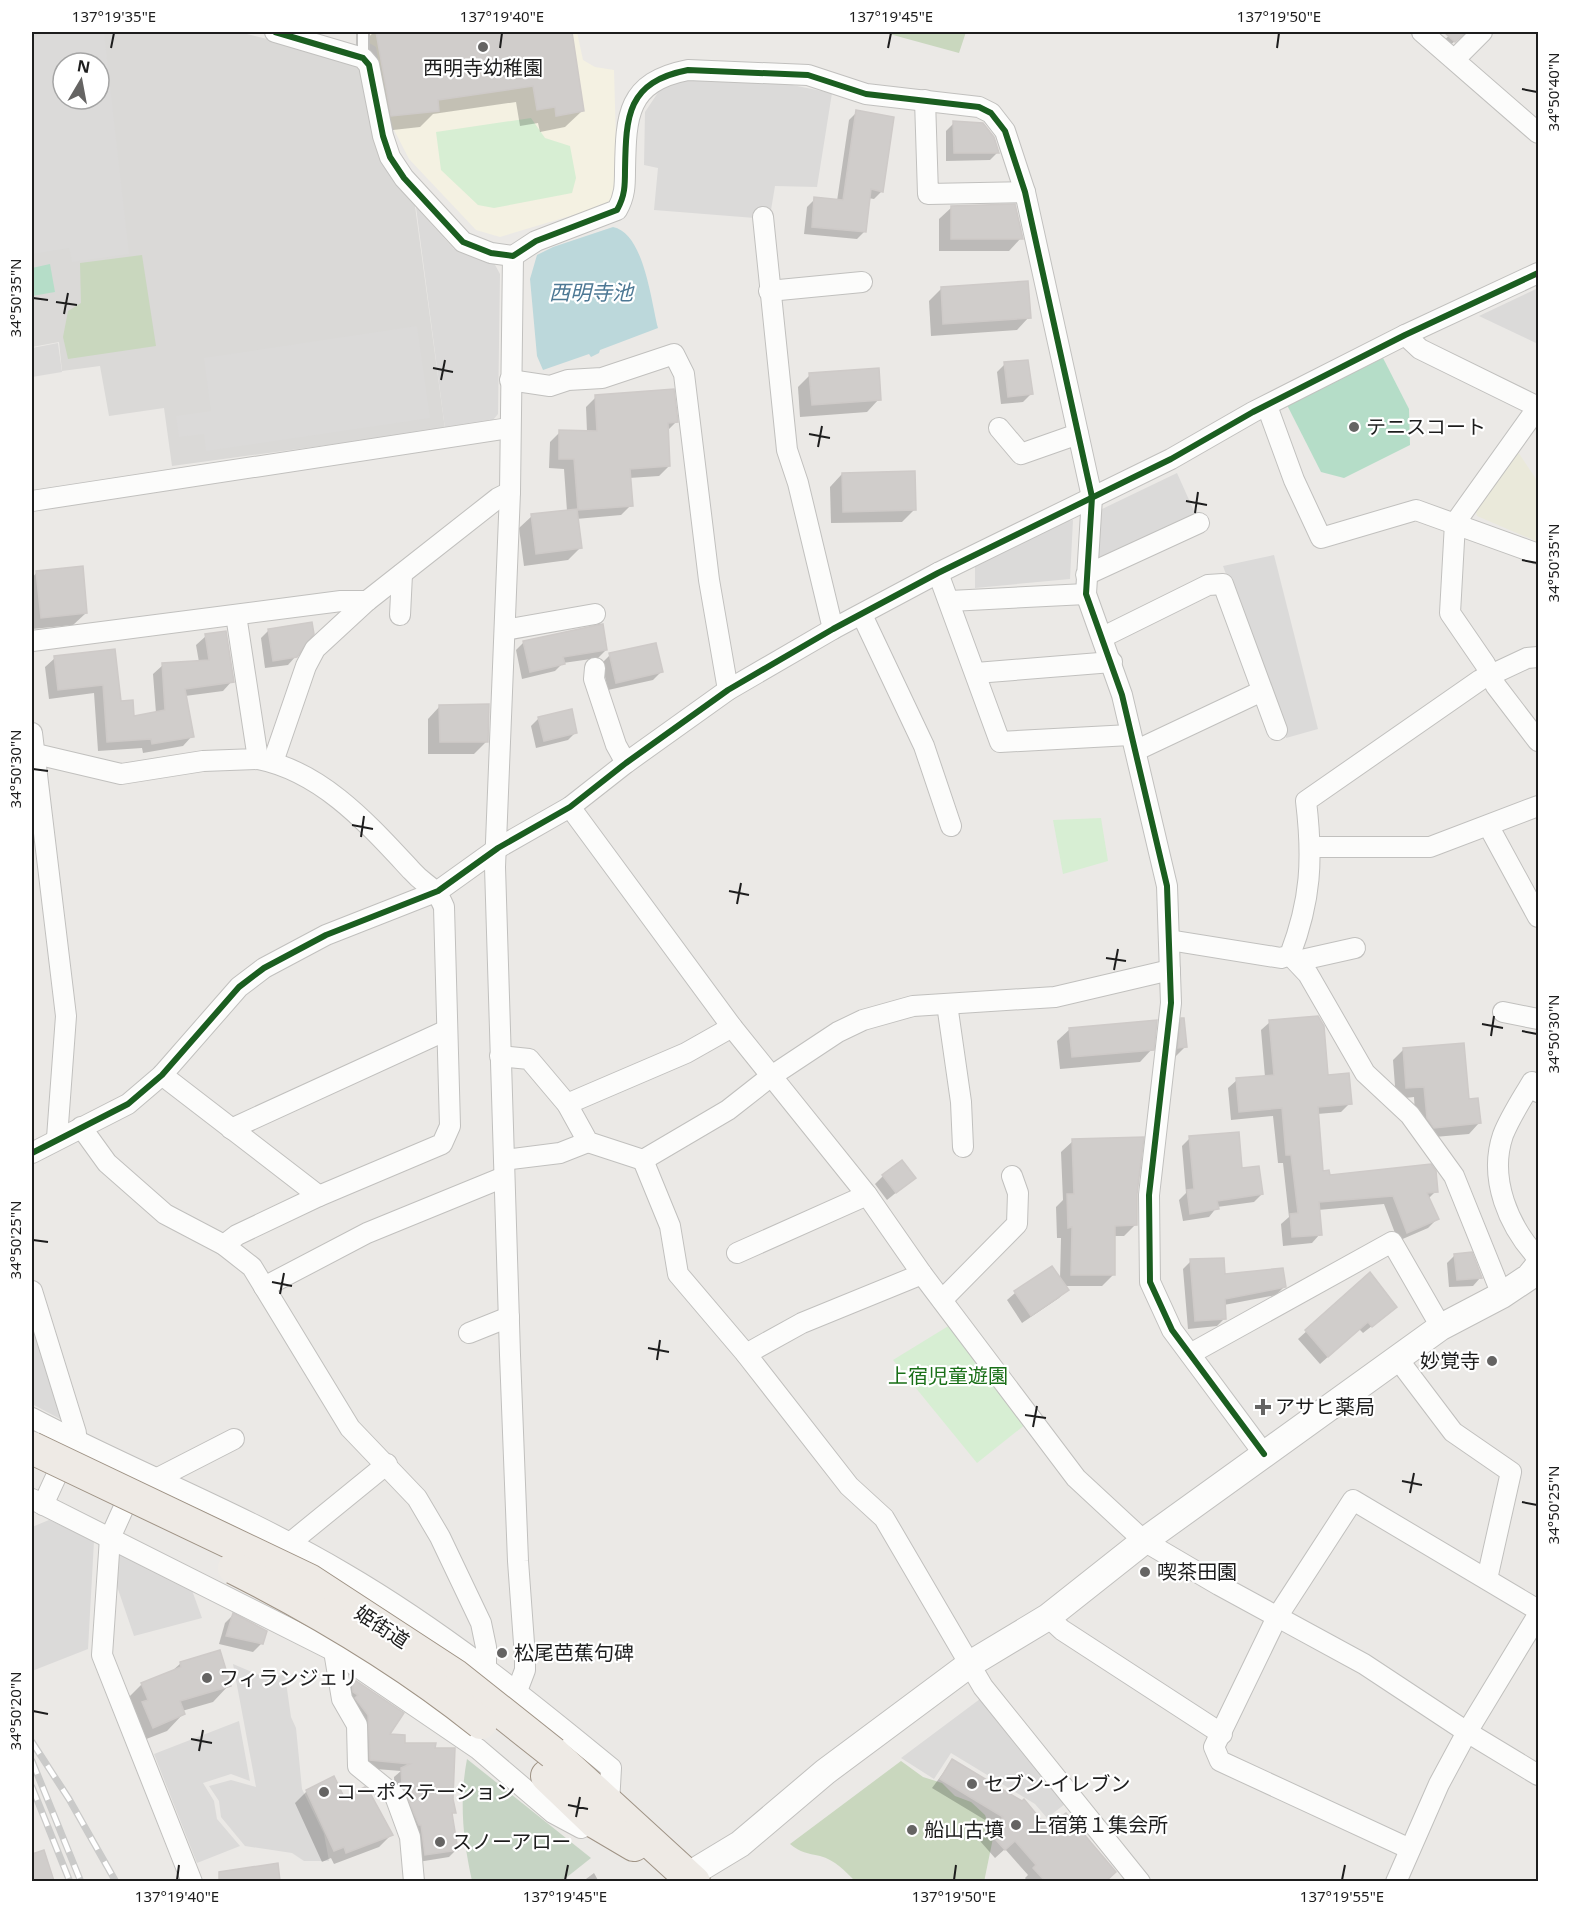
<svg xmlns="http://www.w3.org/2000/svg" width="1570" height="1913" font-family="'Noto Sans','Noto Sans JP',sans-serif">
<rect width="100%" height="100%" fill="#ebe9e6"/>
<path fill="#dad9d7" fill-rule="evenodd" d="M32 32H239L352 60 361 73 387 166 399 188 415 206 445 429 172 466 164 408 109 416 100 366 62 371 59 342 32 347ZM63 63H99V99H63Z"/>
<path fill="#f4f1e2" d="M365 32H577L583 60 595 67 614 70 617 178 610 204 500 237 476 230 409 159 389 120 376 47 366 41Z"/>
<path fill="#eae9da" d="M1516 449 1538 482V542L1477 516 1475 508Z"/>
<g fill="#c9d7be">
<path d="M882 32H966L959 53Z"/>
<path d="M142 255 156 346 68 359 63 337 68 311 81 303 80 263Z"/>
<path d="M901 1761 923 1777 942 1783 955 1796 971 1802 985 1815 993 1838 984 1882 855 1881C845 1871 835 1860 820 1856 807 1853 801 1853 790 1844Z"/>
</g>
<path fill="#c6d4c4" d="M467 1759 591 1858 562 1881H472C463 1840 459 1801 467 1759Z"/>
<g fill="#d7eed3">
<path d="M531 118 545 138 570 146 576 178 572 193 494 208 478 205 441 170 436 132Z"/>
<path d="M1101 818 1108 861 1063 874 1053 820Z"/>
<path d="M950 1325 1026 1424 977 1463 893 1360Z"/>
</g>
<g fill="#b5ddc8">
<path d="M50 264 55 292 32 296V268Z"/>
<path d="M1383 358 1409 409 1410 445 1344 478 1321 472 1287 405Z"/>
</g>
<g fill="#dbdad9" fill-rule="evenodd">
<path d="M57 32H104L129 254 72 262 69 248 32 254V38ZM63 63H99V99H63Z"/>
<path d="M687 80 782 83 832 93 817 187 775 186 770 216 755 218 654 210 658 168 644 165 645 112 659 91 673 83Z"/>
<path d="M416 207 454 249 494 263 500 274 498 414 492 421 445 429Z"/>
<path d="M1538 288V344L1479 316Z"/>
<path d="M417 326 430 418 206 451 204 434 179 437 176 416 211 411 204 358Z"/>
<path d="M58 343 62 372 32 377V348Z"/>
<path d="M1177 473 1198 520 1095 566 1100 510Z"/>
<path d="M1073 520 1070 579 975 588V565L1062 522Z"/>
<path d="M1274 555 1318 729 1286 738 1223 566Z"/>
<path d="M32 1313 62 1420 32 1404Z"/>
<path d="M49 1520 94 1541 88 1649 32 1671V1527Z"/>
<path d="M119 1551 189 1582 202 1618 134 1636 110 1566Z"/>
<path d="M233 1664 264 1677 285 1675 291 1717 296 1728 302 1789 324 1834 329 1861H304L292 1853 245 1846 221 1817 219 1801 209 1786 231 1780 256 1787Z"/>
<path d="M980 1699 1065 1804 1047 1818 1035 1804 951 1753 934 1779 901 1758Z"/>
<path d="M239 1721 250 1781 231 1774 203 1783 214 1801 217 1819 240 1846 197 1863 154 1754Z"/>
</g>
<path fill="#bcd8db" d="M613 227C644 233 651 301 658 328L600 350 599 353 591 357 589 354 543 370 537 356 530 279 537 255 553 247Z"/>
<g fill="#0003">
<path d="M374 32H546V34L571 32 582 111 565 127 540 132 538 123 520 126 516 102 433 114 420 127 375 132 359 46Z"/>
<path d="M1452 32H1465L1446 49 1441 44Z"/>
<path d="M857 112 882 191 874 199 868 198 865 231 857 239 804 234 807 207 815 199 837 201 849 120Z"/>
<path d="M954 123 998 152 990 160 946 161V131Z"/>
<path d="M952 207 1021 238 1009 251H939V219Z"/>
<path d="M941 289 1029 317 1017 330 931 336 929 301Z"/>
<path d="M1005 364 1031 394 1023 402 1001 404 997 372Z"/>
<path d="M810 375 879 399 867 412 800 417 798 387Z"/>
<path d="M596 397 676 422 667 431 669 466 659 476 629 478 631 505 621 515 576 519 580 548 568 560 524 566 519 528 532 516 567 511 564 469 549 468 550 442 560 432H587L586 407Z"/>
<path d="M842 474 915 509 902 522 831 523 830 487Z"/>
<path d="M37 572 86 613 73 625 32 629V578Z"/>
<path d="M269 630 296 656 288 665 265 668 261 638Z"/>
<path d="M206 636 232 681 223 691 185 696 192 736 183 746 143 753 142 748 98 751 94 693 49 699 45 667 55 658 113 651 120 703 132 718 156 713 153 674 163 665 199 662 196 645Z"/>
<path d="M524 642 606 650 598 658 563 663 555 671 522 679 516 650Z"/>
<path d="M610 655 661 672 653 680 608 690 602 663Z"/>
<path d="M440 706 487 741 474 754H428V719Z"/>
<path d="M539 718 576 732 568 740 536 748 531 726Z"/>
<path d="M1182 1019 1185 1047 1173 1059 1170 1032Z"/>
<path d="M1270 1022 1327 1076 1350 1103 1341 1112 1317 1114 1322 1173 1328 1177 1436 1191 1428 1199 1437 1219 1428 1228 1398 1241 1384 1204 1318 1210 1320 1234 1312 1243 1283 1246 1281 1224 1289 1217 1283 1163H1278L1273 1116 1231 1120 1228 1088 1237 1080 1265 1077 1261 1030Z"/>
<path d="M1070 1029 1152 1049 1140 1062 1060 1069 1057 1041Z"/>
<path d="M1403 1050 1468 1100 1479 1123 1469 1134 1423 1138 1416 1129 1414 1097 1396 1099 1393 1060Z"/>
<path d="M1190 1138 1241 1170 1262 1194 1254 1202 1217 1207 1209 1217 1183 1221 1179 1200 1186 1193 1182 1146Z"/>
<path d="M1073 1141 1136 1194V1224L1124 1236H1114L1113 1275 1102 1286H1064L1067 1290 1059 1298 1022 1323 1007 1300 1015 1293 1060 1280 1061 1238H1057L1056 1207 1063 1200 1061 1152Z"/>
<path d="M883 1176 914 1178 887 1200 875 1184Z"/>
<path d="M1455 1255 1480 1278 1473 1286 1449 1287 1447 1263Z"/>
<path d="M1191 1261 1223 1276 1284 1287 1276 1295 1224 1305 1225 1318 1217 1326 1188 1329 1183 1269Z"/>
<path d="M1370 1274 1387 1314 1363 1333 1359 1329 1320 1364 1298 1339Z"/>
<path d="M233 1615 261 1644 253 1652 219 1644 225 1623Z"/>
<path d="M181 1663 229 1685 213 1702 182 1711 183 1714 167 1731 136 1743 125 1701 142 1684 171 1672Z"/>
<path d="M352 1680 402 1714 387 1736 404 1744 434 1749 454 1812 451 1815 457 1849 449 1857 418 1862 395 1795 394 1777 401 1771 363 1768 345 1687Z"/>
<path d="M952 1761 1047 1828 1102 1878 1098 1882H1028L1025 1878 1028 1875 1005 1849 995 1858 980 1841 995 1826 932 1788Z"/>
<path d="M307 1791 344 1799 391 1835 379 1847 334 1864 331 1858 322 1862 295 1803Z"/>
<path d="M43 1852 52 1882H32V1855Z"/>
<path d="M277 1865 279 1882H231L242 1870Z"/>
<path d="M594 1873 599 1882H582Z"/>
</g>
<g fill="#d0cdcb" stroke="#cecac8" stroke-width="1.5">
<path d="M376 32H572L584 111 556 116 555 107 537 110 533 86 438 100 439 111 391 116Z"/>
<path d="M1444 32H1466L1455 42Z"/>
<path d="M856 110 894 117 883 192 871 189 866 232 812 227 814 197 843 200Z"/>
<path d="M953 121 983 123 994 137 999 153H954Z"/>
<path d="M1015 204 1023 239H951V206Z"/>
<path d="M1028 281 1031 318 943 324 941 287Z"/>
<path d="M1028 360 1033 394 1008 397 1004 362Z"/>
<path d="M879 368 881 400 812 405 809 373Z"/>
<path d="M674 389 678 422 668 423 670 466 630 469 633 506 578 510 574 459H559V430L597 431 595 395Z"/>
<path d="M915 471 916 510 843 512 842 473Z"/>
<path d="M577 509 582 548 536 554 531 514Z"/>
<path d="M83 566 87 613 41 618 36 571Z"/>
<path d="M312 622 314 634 297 657 273 661 268 629Z"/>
<path d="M603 624 607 650 563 657 565 664 530 672 523 641Z"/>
<path d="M226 631 234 682 185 689 194 737 152 744 151 739 107 742 103 685 58 690 54 656 115 649 121 701 133 700 134 716 165 710 162 663 209 660 205 634Z"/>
<path d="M656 643 663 672 616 683 609 653Z"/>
<path d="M489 704 488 742H440L439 705Z"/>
<path d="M572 709 577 733 544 741 538 717Z"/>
<path d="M1318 1016 1324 1026 1328 1075 1349 1073 1352 1104 1318 1107 1323 1171 1329 1170 1330 1175 1431 1164 1436 1171 1438 1192 1427 1193 1439 1219 1407 1233 1393 1196 1319 1202 1322 1235 1292 1237 1290 1214 1298 1213 1291 1155H1286L1282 1108 1239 1112 1236 1078 1274 1075 1269 1020Z"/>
<path d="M1181 1018H1184L1187 1047 1178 1048Z"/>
<path d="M1157 1020 1154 1050 1072 1057 1069 1028Z"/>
<path d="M1464 1043 1469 1099 1478 1098 1481 1123 1434 1128 1427 1118 1424 1087 1406 1088 1403 1048Z"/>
<path d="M1239 1132 1242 1168 1259 1166 1263 1194 1217 1201 1219 1209 1190 1214 1187 1190 1194 1189 1189 1136Z"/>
<path d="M1144 1137 1137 1194V1225L1115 1226V1275H1071L1072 1227 1068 1228 1067 1194H1074L1072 1139Z"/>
<path d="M902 1160 916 1178 896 1193 882 1175Z"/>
<path d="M1472 1252 1482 1278 1457 1280 1454 1254Z"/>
<path d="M1224 1258 1225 1274 1283 1268 1286 1287 1225 1299 1226 1319 1195 1321 1190 1259Z"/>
<path d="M1052 1266 1069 1290 1031 1316 1014 1291Z"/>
<path d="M1370 1272 1397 1307 1372 1327 1368 1322 1328 1357 1305 1330Z"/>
<path d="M233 1613 267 1631 263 1644 226 1636Z"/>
<path d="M220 1650 231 1686 180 1701 185 1714 153 1728 142 1702 148 1700 141 1683 181 1667 180 1662Z"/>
<path d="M352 1678 404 1713 390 1734 405 1735V1743H436L435 1748H455L453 1799 456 1813H452L458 1850 425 1855 421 1825H419L402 1786 401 1768 410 1764 370 1760 368 1715 355 1698 358 1695 353 1692Z"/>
<path d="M952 1759 1022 1801 1024 1799 1047 1827 1066 1813 1116 1872 1106 1881H1045L1033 1868 1036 1865 1015 1841 1005 1850 988 1831 1003 1817 940 1779Z"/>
<path d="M334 1776 344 1797 365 1787 369 1791 393 1835 346 1853 344 1847 334 1851 306 1790Z"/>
<path d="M44 1850 54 1881H32V1854Z"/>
<path d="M278 1863 280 1881H219V1872Z"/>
</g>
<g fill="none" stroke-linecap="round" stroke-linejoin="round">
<g stroke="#c1c0be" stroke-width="14">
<path id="service" d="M363 32V58"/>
</g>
<g stroke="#c1c0be" stroke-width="22">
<g id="minor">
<path d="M275 32 363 58 369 65 383 136 390 157 404 178 463 242 491 253 513 256 536 241 617 210C625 196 625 185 625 170 626 115 627 82 688 70L808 75 866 94 979 107 991 113 1005 131 1025 192 1092 497 1086 594 1122 695 1167 886 1171 1003 1149 1195 1150 1282 1172 1330 1264 1454"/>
<path d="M1422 32 1538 133"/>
<path d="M1455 59 1482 32"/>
<path d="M925 100 928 194 1025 192"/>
<path d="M763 217 787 450 798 483 833 629"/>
<path d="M513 256 510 492 495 867 510 1355 518 1561 525 1657V1670L517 1691"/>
<path d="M769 291 862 282"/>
<path d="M1405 335 1420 349 1538 407 1455 523 1450 613 1485 664 1496 686 1538 741"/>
<path d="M510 380 550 386 568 380 602 378 674 354 684 374 709 580 728 690"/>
<path d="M1267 406 1294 480 1321 538 1416 510 1538 554"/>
<path d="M999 428 1021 454 1078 434"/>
<path d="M32 501 509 428"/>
<path d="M938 573 1000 742 1130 735"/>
<path d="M1086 575 1199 523"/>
<path d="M950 601 1086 594"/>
<path d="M400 615 402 574"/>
<path d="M862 615 924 746 951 826"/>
<path d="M505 630 595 614"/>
<path d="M1103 637 1208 585 1223 584 1277 730"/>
<path d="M32 641 341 601H367L498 498 510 492"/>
<path d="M595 668 594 679 616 745 626 763"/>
<path d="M976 673 1112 662"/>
<path d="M32 733 66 1016 57 1138"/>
<path d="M1137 750 1262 691"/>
<path d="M36 754 121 774 203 761 258 759 236 615"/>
<path d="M273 762 306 666 315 649 367 601"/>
<path d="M570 807 732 1027 867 1195 922 1274 1076 1478 1144 1541 1219 1585 1364 1664 1467 1732 1538 1775"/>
<path d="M1489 827 1538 917"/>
<path d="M1312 847H1430L1538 806"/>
<path d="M1169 940 1281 958 1290 955C1311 900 1313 859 1306 801L1480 680 1527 658 1538 657"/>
<path d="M1290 955 1308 974 1365 1073 1410 1115 1454 1176 1502 1295"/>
<path d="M1297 961 1355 948"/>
<path d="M947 1004 961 1102 963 1147"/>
<path d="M1503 1012 1538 1019"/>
<path d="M500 1056 529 1059 567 1104 588 1142 643 1160 728 1110 770 1077 838 1032 863 1020 913 1006 1055 997 1170 970"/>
<path d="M162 1075 319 1196"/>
<path d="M1538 1092 1532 1082C1522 1099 1510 1117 1503 1135 1488 1179 1509 1227 1538 1258"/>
<path d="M567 1104 686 1053 732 1027"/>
<path d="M81 1127 107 1163 165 1214 224 1245 252 1267 350 1428 417 1498 440 1537 481 1623 486 1647V1666"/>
<path d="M231 1129 447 1030"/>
<path d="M32 1153 128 1104 162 1075 239 987 264 968 326 935 438 891 498 848 570 807 626 763 728 690 833 629 938 573 1171 459 1253 412 1405 335 1538 273"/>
<path d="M504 1160 560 1153 588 1142"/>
<path d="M643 1160 670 1226 678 1274 746 1354 849 1486 884 1518 983 1687 1140 1882"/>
<path d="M224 1245 237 1235 319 1196 442 1144 450 1126 444 907C435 885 427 888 412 871 369 825 323 772 258 759"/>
<path d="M737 1253 867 1195"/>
<path d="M264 1287 367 1233 504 1177"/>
<path d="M32 1291 76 1433 43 1505"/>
<path d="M942 1300 1017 1224 1018 1193 1012 1176"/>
<path d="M469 1333 509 1317"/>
<path d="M746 1354 802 1323 922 1274"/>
<path d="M1190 1354 1392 1242 1441 1327"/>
<path d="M1397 1358 1453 1432 1511 1472 1487 1579"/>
<path d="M32 1418C135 1472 244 1514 344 1573 440 1629 526 1698 611 1768L609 1804"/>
<path d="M156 1479 234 1439"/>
<path d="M133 1487 110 1538 102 1655 192 1882"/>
<path d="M32 1499 334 1651 478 1749 553 1813 581 1828 595 1822"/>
<path d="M290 1543 387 1464"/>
<path d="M1048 1617 1062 1630 1222 1734"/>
<path d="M334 1651 342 1699 357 1725 358 1766 395 1796 410 1837 414 1882"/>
<path d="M1410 1849 1220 1761 1214 1747 1277 1617 1353 1500 1538 1610"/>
<path d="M1396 1882 1439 1784 1467 1732 1538 1615"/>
</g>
</g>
<g stroke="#c1c0be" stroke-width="28">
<path id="tertiary" d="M687 1876 740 1844 825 1772 970 1664 1048 1617 1144 1541 1441 1327 1502 1295 1529 1277 1538 1266"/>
</g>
<g stroke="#9f9385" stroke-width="34">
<g id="primary">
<path d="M553 1753 694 1882"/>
<path d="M547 1776 595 1822 634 1845"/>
</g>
</g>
<use href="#service" stroke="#fcfcfb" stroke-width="10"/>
<use href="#minor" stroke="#fcfcfb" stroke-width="20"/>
<use href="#tertiary" stroke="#fcfcfb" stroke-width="26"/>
<use href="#primary" stroke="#eeeae5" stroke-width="32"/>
<g stroke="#cacac9" stroke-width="7">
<g id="rail">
<path d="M32 1742 69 1799 116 1882"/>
<path d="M32 1761 81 1882"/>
<path d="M32 1787 70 1882"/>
</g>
</g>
<use href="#rail" stroke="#fff" stroke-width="4.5" stroke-dasharray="14" stroke-linecap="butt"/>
<g stroke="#9f9385" stroke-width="34" stroke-linecap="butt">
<g id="primary-bridge">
<path d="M32 1448 309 1580 456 1676 553 1753"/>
<path d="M234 1568C321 1612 405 1662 481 1723"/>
</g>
</g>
<use href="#primary-bridge" stroke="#eeeae5" stroke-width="32"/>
<g stroke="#fff" stroke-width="10">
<g id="cycleway">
<path d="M275 32 363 58 369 65 383 136 390 157 404 178 463 242 491 253 513 256 536 241 617 210C625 196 625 185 625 170 626 115 627 82 688 70L808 75 866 94 979 107 991 113 1005 131 1025 192 1092 497 1086 594 1122 695 1167 886 1171 1003 1149 1195 1150 1282 1172 1330 1264 1454"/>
<path d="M32 1153 128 1104 162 1075 239 987 264 968 326 935 438 891 498 848 570 807 626 763 728 690 833 629 938 573 1171 459 1253 412 1405 335 1538 273"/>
</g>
</g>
<use href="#cycleway" stroke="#1b5e20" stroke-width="6"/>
</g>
<path fill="none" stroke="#1d1d1d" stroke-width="2" d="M111 48 114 33M500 48 502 33M888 48 891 33M1277 48 1279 33M1522 89 1537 92M33 298 48 300M56 302 77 305M64 314 68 293M433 368 453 372M441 380 445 360M809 434 830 438M818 447 822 426M1186 501 1207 505M1195 513 1198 492M1522 560 1537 563M33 769 48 771M352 825 373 829M361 837 364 816M729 891 749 895M737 904 741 883M1106 958 1126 961M1114 970 1118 949M1482 1024 1503 1028M1522 1031 1537 1034M1491 1036 1494 1016M33 1240 48 1242M272 1282 292 1286M280 1294 284 1273M648 1348 669 1352M657 1360 660 1340M1025 1415 1046 1418M1033 1427 1037 1406M1402 1481 1422 1485M1410 1493 1414 1473M1522 1502 1537 1505M33 1711 48 1714M191 1739 212 1743M199 1751 203 1730M568 1805 588 1809M576 1817 580 1797M177 1880 179 1865M565 1880 568 1865M954 1880 956 1865M1342 1880 1345 1865"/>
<g fill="#656463" stroke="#fff" stroke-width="2">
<circle cx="483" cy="47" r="6"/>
<circle cx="1354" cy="427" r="6"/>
<circle cx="1492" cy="1361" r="6"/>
<path d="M1260 1398h6v6h6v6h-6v6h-6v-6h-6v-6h6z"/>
<circle cx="1145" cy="1572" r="6"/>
<circle cx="502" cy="1653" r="6"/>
<circle cx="207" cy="1678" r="6"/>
<circle cx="972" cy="1784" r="6"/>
<circle cx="324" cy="1792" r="6"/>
<circle cx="1016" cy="1825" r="6"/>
<circle cx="912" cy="1830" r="6"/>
<circle cx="440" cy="1842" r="6"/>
</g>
<g text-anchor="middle" stroke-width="4.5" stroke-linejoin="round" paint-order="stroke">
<g font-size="20" fill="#1d1d1d" stroke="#fff" text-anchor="start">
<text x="483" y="75" text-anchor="middle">西明寺幼稚園</text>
<text x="1366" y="434">テニスコート</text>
<text x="1480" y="1368" text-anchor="end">妙覚寺</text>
<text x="1275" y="1414">アサヒ薬局</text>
<text x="1157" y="1579">喫茶田園</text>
<text x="514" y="1660">松尾芭蕉句碑</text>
<text x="219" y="1685">フィランジェリ</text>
<text x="984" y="1791">セブン-イレブン</text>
<text x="336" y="1799">コーポステーション</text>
<text x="1028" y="1832">上宿第１集会所</text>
<text x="924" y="1837">船山古墳</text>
<text x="452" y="1849">スノーアロー</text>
</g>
<g font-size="20" fill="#196f17" stroke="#fff">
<text x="948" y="1383">上宿児童遊園</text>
</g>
<g font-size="20" fill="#1d1d1d" stroke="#fff">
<text transform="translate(382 1627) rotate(33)" y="7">姫街道</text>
</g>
<g font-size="21" font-style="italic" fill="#4d7894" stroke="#fff">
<text x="591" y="300">西明寺池</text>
</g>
</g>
<rect width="1570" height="1913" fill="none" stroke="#ffffff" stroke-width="66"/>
<g transform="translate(81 81) rotate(10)"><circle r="28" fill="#ffffff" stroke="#a5a5a5" stroke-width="1.5"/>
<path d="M0-4.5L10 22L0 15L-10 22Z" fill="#656463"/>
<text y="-9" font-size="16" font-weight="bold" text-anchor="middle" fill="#1d1d1d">N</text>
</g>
<rect x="33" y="33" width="1504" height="1847" fill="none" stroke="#1d1d1d" stroke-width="2"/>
<g font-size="15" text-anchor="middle" fill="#1d1d1d">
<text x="114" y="22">137°19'35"E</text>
<text x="502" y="22">137°19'40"E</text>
<text x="891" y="22">137°19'45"E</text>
<text x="1279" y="22">137°19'50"E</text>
<text transform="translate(1554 92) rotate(-90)" y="5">34°50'40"N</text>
<text transform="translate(16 298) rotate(-90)" y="5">34°50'35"N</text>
<text transform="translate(1554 563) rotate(-90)" y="5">34°50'35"N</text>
<text transform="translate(16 769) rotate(-90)" y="5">34°50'30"N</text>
<text transform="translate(1554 1034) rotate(-90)" y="5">34°50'30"N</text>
<text transform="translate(16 1240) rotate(-90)" y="5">34°50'25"N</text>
<text transform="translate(1554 1505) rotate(-90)" y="5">34°50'25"N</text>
<text transform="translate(16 1711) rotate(-90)" y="5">34°50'20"N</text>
<text x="177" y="1902">137°19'40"E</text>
<text x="565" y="1902">137°19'45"E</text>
<text x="954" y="1902">137°19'50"E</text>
<text x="1342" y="1902">137°19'55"E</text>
</g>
</svg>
